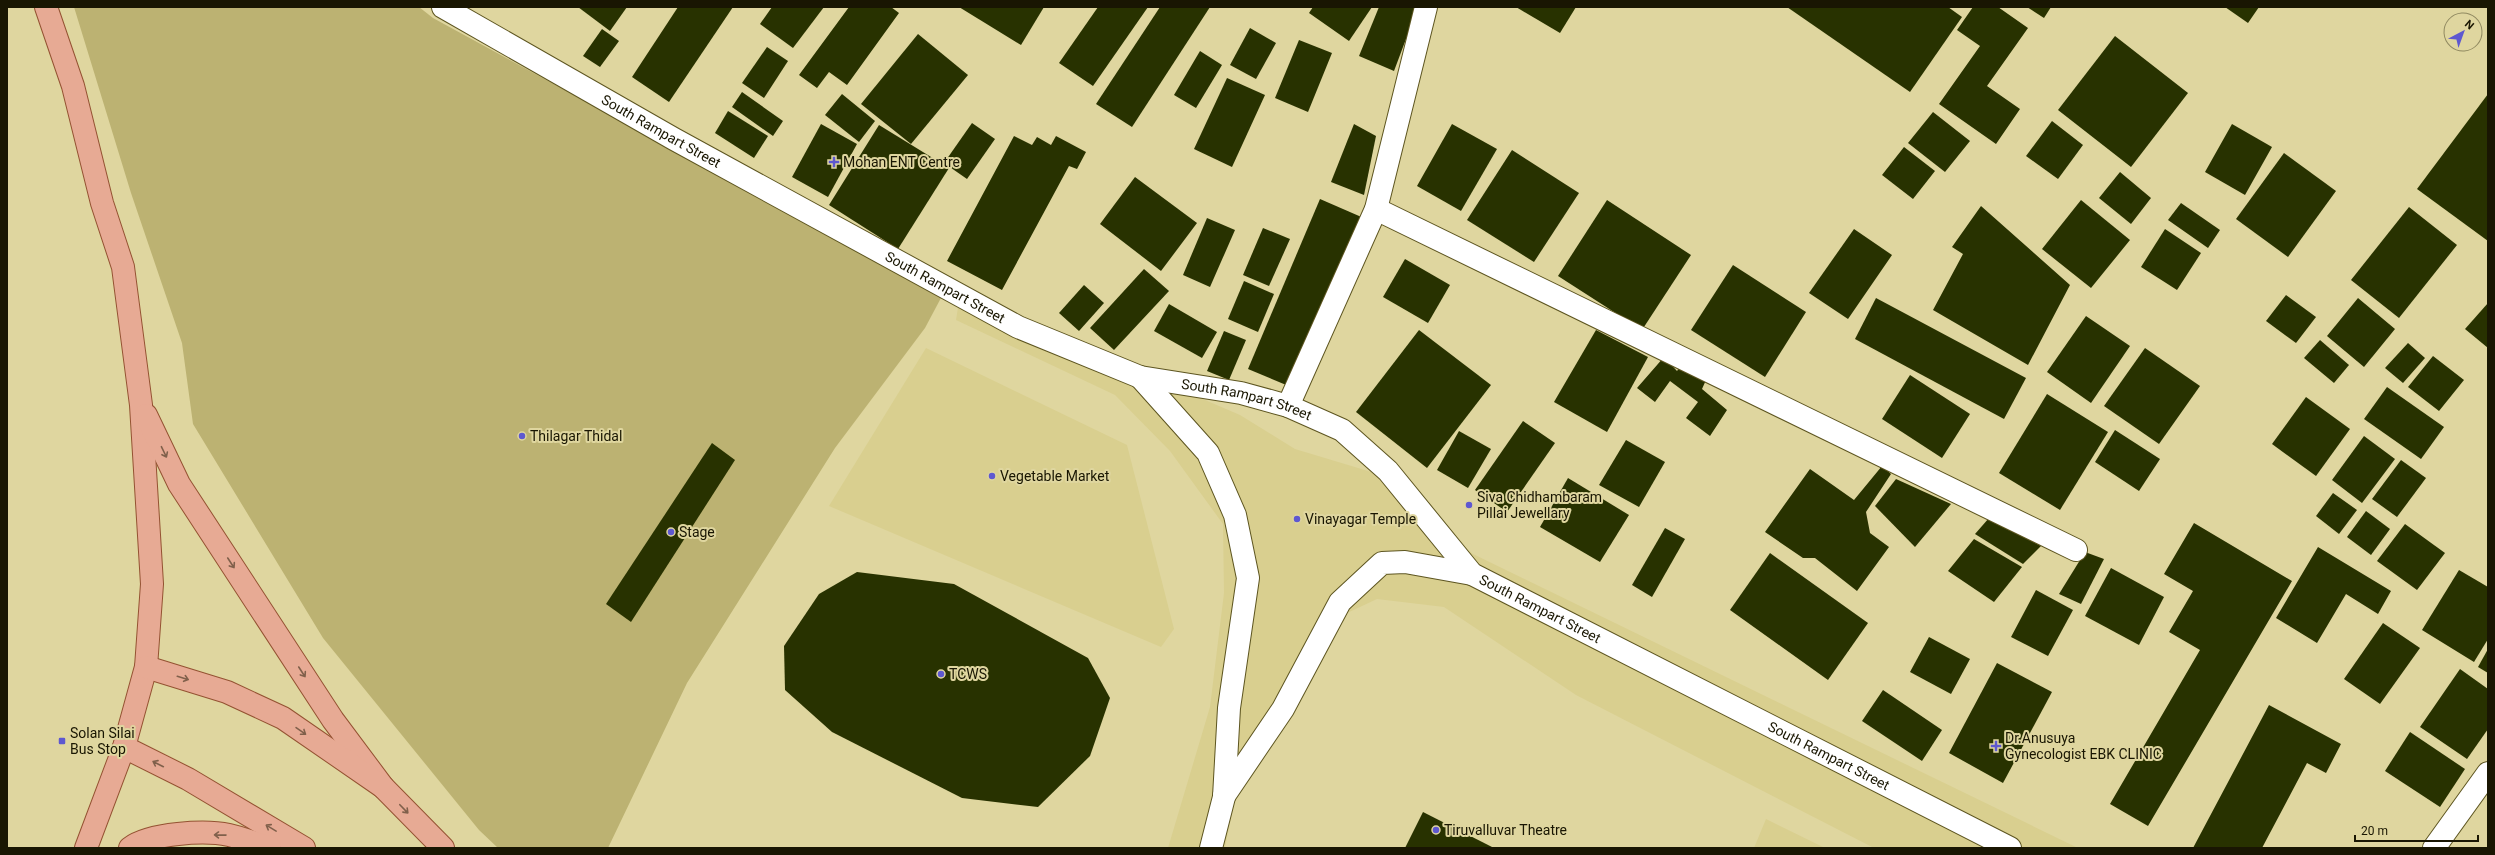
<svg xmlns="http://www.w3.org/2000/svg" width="2495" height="855" font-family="Roboto,sans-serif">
<rect width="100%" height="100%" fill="#dfd69f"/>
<g fill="#d9cf8f">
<path d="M960 295 1240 415 1295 449 1378 474 1473 554 2078 848H1874L1576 695 1444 607 1377 599 1328 622 1237 789 1225 848H1168L1210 707 1224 593 1223 524 1170 451 1115 395 956 320Z"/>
<path d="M926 348 1127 445 1174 629 1161 647 829 506Z"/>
<path d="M1766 819 1825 848H1754Z"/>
</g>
<path fill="#bcb272" d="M74 7H419L433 18 942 296 925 328 835 448 687 683 608 848H498L479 830 323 638 193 424 182 343 131 193Z"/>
<g fill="#283200">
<path d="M578 7H627L610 31Z"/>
<path d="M678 7H733L669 102 632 77Z"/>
<path d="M772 7H824L793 48 760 24Z"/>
<path d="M849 7H891L899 13 847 85 829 72 817 88 799 75Z"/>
<path d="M959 7H1044L1021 45Z"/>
<path d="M1098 7H1148L1093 86 1059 63Z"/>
<path d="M1160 7H1210L1132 127 1096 104Z"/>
<path d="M1313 7H1372L1349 41 1309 13Z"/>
<path d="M1379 7H1418L1394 71 1359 56Z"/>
<path d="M1516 7H1576L1560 33Z"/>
<path d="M1787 7H1948L1962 17 1910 92Z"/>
<path d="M1973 7H1998L2028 28 1987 86 2020 109 1996 144 1939 104 1980 46 1957 30Z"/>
<path d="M2027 7H2051L2044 18Z"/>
<path d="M2225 7H2259L2248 23Z"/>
<path d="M1250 28 1276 43 1256 79 1230 65Z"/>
<path d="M602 29 619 41 600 67 583 56Z"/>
<path d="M918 34 968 75 911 144 861 104Z"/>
<path d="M2115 36 2188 93 2131 167 2058 110Z"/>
<path d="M1299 40 1332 53 1308 112 1275 98Z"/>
<path d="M767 47 788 61 764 98 742 83Z"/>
<path d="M1200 51 1222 65 1196 108 1174 95Z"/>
<path d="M1227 78 1265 95 1232 167 1194 149Z"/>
<path d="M742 92 783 121 773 136 732 107Z"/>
<path d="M842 94 875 121 859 142 825 115Z"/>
<path d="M2488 94V241L2417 189Z"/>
<path d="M728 111 768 136 754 158 715 133Z"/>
<path d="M1933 112 1970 141 1945 172 1908 143Z"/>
<path d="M2052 121 2083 145 2058 179 2026 156Z"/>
<path d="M972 123 995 139 967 179 944 163Z"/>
<path d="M821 124 857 144 828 197 792 177Z"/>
<path d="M1354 124 1376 136 1364 195 1331 182Z"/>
<path d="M1452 124 1497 149 1461 211 1417 186Z"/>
<path d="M2232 124 2272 147 2245 195 2205 172Z"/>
<path d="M879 125 949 168 898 249 829 205Z"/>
<path d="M1014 136 1032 145 1037 137 1051 145 1056 136 1086 152 1077 169 1069 166 1002 290 947 261Z"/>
<path d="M1904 147 1935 171 1913 199 1882 175Z"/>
<path d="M1512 150 1579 193 1534 262 1467 220Z"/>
<path d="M2284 153 2336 191 2288 257 2236 219Z"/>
<path d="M2120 172 2151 198 2131 224 2099 198Z"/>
<path d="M1135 177 1197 223 1161 271 1100 224Z"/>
<path d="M1320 199 1366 219 1291 387 1248 369Z"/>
<path d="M1607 200 1691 255 1642 330 1558 276Z"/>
<path d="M2081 200 2130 240 2091 288 2042 249Z"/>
<path d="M2181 203 2220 230 2208 248 2168 220Z"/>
<path d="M1981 206 2070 285 2028 365 1933 310 1963 254 1952 247Z"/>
<path d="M2409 207 2457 245 2399 318 2351 280Z"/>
<path d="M1207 218 1235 230 1210 287 1183 275Z"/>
<path d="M1263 228 1290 239 1269 286 1243 275Z"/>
<path d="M1854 229 1892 255 1848 319 1809 293Z"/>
<path d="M2165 229 2201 253 2177 290 2141 267Z"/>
<path d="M1405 259 1450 285 1428 323 1383 297Z"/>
<path d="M1733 265 1806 312 1765 377 1691 330Z"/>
<path d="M1144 269 1169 291 1114 350 1090 328Z"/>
<path d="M1244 281 1274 294 1258 332 1228 319Z"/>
<path d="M1084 285 1104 303 1079 331 1059 313Z"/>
<path d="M2286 295 2316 317 2296 343 2266 321Z"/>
<path d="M1876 298 2026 378 2004 419 1855 339Z"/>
<path d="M2358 298 2395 329 2364 367 2327 336Z"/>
<path d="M2488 303V348L2465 329Z"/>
<path d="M1169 304 1217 332 1202 358 1154 331Z"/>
<path d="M2086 316 2130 346 2091 403 2047 372Z"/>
<path d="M1419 330 1491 385 1427 468 1356 412Z"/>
<path d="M1596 330 1648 357 1607 432 1554 402Z"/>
<path d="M1224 331 1246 340 1229 380 1207 371Z"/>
<path d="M2320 340 2349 365 2334 383 2304 358Z"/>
<path d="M2408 343 2425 358 2403 383 2385 368Z"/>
<path d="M2145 348 2200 386 2159 444 2104 406Z"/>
<path d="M2433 356 2464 380 2439 411 2408 387Z"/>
<path d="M1664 357 1677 371 1683 363 1706 380 1702 389 1727 410 1710 436 1686 418 1698 402 1670 381 1655 402 1637 388Z"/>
<path d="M1910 375 1970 414 1942 458 1882 419Z"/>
<path d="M2387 387 2444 427 2421 459 2364 419Z"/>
<path d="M2047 394 2108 432 2060 510 1999 473Z"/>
<path d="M2306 397 2350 429 2316 476 2272 444Z"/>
<path d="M1523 421 1555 443 1507 512 1475 490Z"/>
<path d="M2115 430 2160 459 2139 491 2095 462Z"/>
<path d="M1459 431 1491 449 1468 488 1437 470Z"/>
<path d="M2364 436 2395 459 2362 503 2332 480Z"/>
<path d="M1626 440 1665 462 1639 507 1599 485Z"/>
<path d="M712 443 735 460 631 622 606 604Z"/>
<path d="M2401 460 2426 478 2397 517 2372 499Z"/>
<path d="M1882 466 1891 474 1866 512 1870 533 1889 547 1857 591 1815 558H1803L1765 532 1810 469 1854 500Z"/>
<path d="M1568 478 1629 515 1600 562 1540 527Z"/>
<path d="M1896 479 1951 504 1915 547 1875 506Z"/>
<path d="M2333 493 2357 510 2339 534 2316 516Z"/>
<path d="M2366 511 2390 529 2371 555 2347 537Z"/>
<path d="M1989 518 2041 546 2023 564 1975 534Z"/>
<path d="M2194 523 2292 581 2148 826 2110 804 2200 650 2169 632 2193 591 2164 574Z"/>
<path d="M2405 524 2445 553 2417 590 2377 561Z"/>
<path d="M1665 528 1685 539 1652 597 1632 585Z"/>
<path d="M1974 539 2022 567 1994 602 1948 571Z"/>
<path d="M2318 547 2391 591 2378 614 2346 594 2317 643 2276 618Z"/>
<path d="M2085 552 2104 559 2081 604 2059 594Z"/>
<path d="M1770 553 1868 623 1828 680 1730 610Z"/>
<path d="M2111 568 2164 597 2139 645 2085 616Z"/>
<path d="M2459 570 2488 587V639L2474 662 2422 630Z"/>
<path d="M857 572 954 584 1088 658 1110 698 1090 756 1038 807 962 798 832 732 785 690 784 646 819 594Z"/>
<path d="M2036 590 2073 610 2048 656 2011 637Z"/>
<path d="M2383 623 2420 648 2380 704 2344 679Z"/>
<path d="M1929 637 1970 659 1951 694 1910 672Z"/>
<path d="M2488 649V673L2478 667Z"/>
<path d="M1997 663 2052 692 2003 783 1949 753Z"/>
<path d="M2460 669 2488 689V729L2467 759 2420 727Z"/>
<path d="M1883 690 1942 730 1922 761 1862 721Z"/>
<path d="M2269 705 2341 744 2326 773 2307 763 2262 848H2193Z"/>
<path d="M2410 732 2465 769 2440 807 2385 771Z"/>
<path d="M1423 812 1494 848H1405Z"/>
</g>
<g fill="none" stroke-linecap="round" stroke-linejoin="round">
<g stroke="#5d5520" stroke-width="24">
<g id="minor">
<path id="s1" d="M443 7 674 139 1018 327 1140 377 1241 393 1288 406 1342 430 1388 471 1472 574 2010 848"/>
<path d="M1376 209 2076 550"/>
<path d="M1140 377 1208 453 1235 515 1248 578 1229 708 1224 797 1211 848"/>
<path d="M1288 406 1376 209 1426 7"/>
<path d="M1224 796 1283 709 1340 602 1382 563 1405 562 1472 574"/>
<path d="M2434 848 2488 773"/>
</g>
</g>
<g stroke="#945232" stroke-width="24">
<g id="major">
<path d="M46 7 73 86 102 203 123 267 141 405 152 584 146 667 124 747 86 848"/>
<path d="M146 415 179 484 333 720 383 787"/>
<path d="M146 667 227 692 283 718 383 787 443 848"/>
<path d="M124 747 188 779 304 848"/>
<path d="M130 848C150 833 205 830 229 835 243 838 257 844 270 848"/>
</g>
</g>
<use href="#minor" stroke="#fff" stroke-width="22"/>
<use href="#major" stroke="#e7aa94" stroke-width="22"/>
</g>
<defs><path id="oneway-shaft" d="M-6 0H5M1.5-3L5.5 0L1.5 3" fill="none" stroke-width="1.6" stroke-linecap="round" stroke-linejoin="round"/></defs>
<g stroke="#80604b">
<use href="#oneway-shaft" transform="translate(164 452) rotate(64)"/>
<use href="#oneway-shaft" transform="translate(231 563) rotate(57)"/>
<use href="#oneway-shaft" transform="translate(302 672) rotate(57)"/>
<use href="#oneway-shaft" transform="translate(183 678) rotate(17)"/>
<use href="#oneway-shaft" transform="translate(301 731) rotate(35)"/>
<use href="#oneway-shaft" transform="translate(158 764) rotate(-153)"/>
<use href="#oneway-shaft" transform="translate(404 809) rotate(46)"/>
<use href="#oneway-shaft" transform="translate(271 828) rotate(-149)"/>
<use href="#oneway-shaft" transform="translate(220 835) rotate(-179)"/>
</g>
<g fill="#5e58d0" stroke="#dfd69f" stroke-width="1.5">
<path d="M832 156h4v4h4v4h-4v4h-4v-4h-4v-4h4z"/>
<circle cx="522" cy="436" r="4"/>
<circle cx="992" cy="476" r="4"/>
<circle cx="1469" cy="505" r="4"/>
<circle cx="1297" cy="519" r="4"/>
<circle cx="671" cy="532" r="4"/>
<circle cx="941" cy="674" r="4"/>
<rect x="58" y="737" width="8" height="8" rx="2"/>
<path d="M1994 740h4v4h4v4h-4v4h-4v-4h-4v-4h4z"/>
<circle cx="1436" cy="830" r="4"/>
</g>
<g text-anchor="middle" stroke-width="4" stroke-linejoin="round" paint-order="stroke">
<g font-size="14" fill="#191602" stroke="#dfd69f">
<text dy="5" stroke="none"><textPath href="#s1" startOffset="251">South Rampart Street</textPath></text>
<text dy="5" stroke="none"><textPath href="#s1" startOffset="575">South Rampart Street</textPath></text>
<text dy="5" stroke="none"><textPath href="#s1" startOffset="899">South Rampart Street</textPath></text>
<text dy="5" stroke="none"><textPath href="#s1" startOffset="1271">South Rampart Street</textPath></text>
<text dy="5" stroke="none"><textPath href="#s1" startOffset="1595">South Rampart Street</textPath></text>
</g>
<g font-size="14" fill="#191602" stroke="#dfd69f" text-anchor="start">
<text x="843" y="167">Mohan ENT Centre</text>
<text x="530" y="441">Thilagar Thidal</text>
<text x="1000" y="481">Vegetable Market</text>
<text x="1477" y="502">Siva Chidhambaram<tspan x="1477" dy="16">Pillai Jewellary</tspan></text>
<text x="1305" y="524">Vinayagar Temple</text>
<text x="679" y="537">Stage</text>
<text x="949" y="679">TCWS</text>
<text x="70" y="738">Solan Silai<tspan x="70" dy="16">Bus Stop</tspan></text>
<text x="2005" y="743">Dr.Anusuya<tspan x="2005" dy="16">Gynecologist EBK CLINIC</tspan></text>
<text x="1444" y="835">Tiruvalluvar Theatre</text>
</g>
</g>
<rect width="2495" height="855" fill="none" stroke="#191602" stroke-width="16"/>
<g transform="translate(2463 32) rotate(41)"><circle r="19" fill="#dfd69f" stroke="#908960"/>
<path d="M0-3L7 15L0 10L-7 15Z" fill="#5e58d0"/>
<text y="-6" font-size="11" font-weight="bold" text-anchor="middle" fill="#191602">N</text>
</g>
<path d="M2355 835v6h123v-6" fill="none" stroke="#191602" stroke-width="2"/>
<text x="2361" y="835" font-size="12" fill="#191602" stroke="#dfd69f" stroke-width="3" paint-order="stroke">20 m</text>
</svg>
